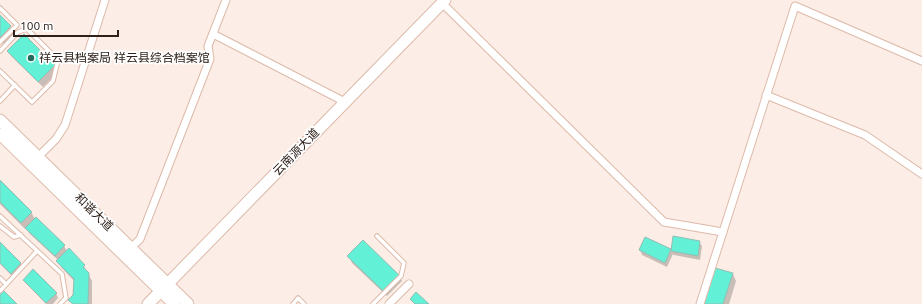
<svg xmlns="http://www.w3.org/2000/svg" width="922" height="304" font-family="Ubuntu,'Noto Sans SC',sans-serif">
<rect width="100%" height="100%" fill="#fcede6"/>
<g fill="#0003">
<path d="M0 17 10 27 14 33 4 44 0 40Z"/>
<path d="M8 51 54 65 58 72 43 87 12 57Z"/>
<path d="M0 182 31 212 35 219 36 218 64 246 67 251 84 266 92 281V304H72L70 300 74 295 75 282 61 267 58 260 29 233 26 227 25 229 0 204Z"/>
<path d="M674 237 699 242 702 246 700 260 674 255 673 254 667 267 642 255 640 250H670L672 252Z"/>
<path d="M0 244 21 264 23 269 14 278 0 264Z"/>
<path d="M349 256 398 275 402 281 387 296 352 263Z"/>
<path d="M716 269 733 274 736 281 729 304H705Z"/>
<path d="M24 280 56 293 58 298 53 304H46L27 284Z"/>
</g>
<g fill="#62f1d7" stroke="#93bdb3">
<path d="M0 15 11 26 0 38Z"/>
<path d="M24 34 55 65 38 82 7 51Z"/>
<path d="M0 180 32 212 21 223 0 202Z"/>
<path d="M36 217 65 245 55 256 25 228Z"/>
<path d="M673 236 700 241 698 256 671 251Z"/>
<path d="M645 237 671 249 665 263 639 250Z"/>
<path d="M363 240 399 275 383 291 347 256Z"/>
<path d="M0 242 21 263 11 274 0 263Z"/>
<path d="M69 248 85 265 83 267 89 273 88 304H73L68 300 73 295 74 279 56 261Z"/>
<path d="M715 268 733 273 723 304H704Z"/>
<path d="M33 269 57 293 46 303 23 280Z"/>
<path d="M4 291 17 304H0V294Z"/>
<path d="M416 292 429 304H415L410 299Z"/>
</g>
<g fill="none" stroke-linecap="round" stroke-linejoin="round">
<g stroke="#ddbaa9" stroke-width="5.5">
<g id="lane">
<path d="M0 8 17 25 0 42"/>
<path d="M0 51 18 32 27 29 58 60 53 81 32 102 0 71"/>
<path d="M0 101 15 85"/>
<path d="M0 216 62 274 66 298 60 304"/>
<path d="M0 226 14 237 21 235"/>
<path d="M0 278 6 284"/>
<path d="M0 291 37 251"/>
<path d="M293 304 298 298 304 304"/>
<path d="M373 304 401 276 404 263 377 236"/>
</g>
</g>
<g stroke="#ddbaa9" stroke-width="9">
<g id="street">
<path d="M442 3 664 222 723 232"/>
<path d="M213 34 345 102"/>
<path d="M766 95 865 135 922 174"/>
<path d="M38 157 56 139 65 125 105 0"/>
<path d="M131 248 140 239 210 59 208 46 226 0"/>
<path d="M389 304 409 284"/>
<path d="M700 304 795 6 922 61"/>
</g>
</g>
<g stroke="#ddbaa9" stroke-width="13">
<g id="primary">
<path d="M0 120 188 304"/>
<path d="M0 134 174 304"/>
<path d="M148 304 445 0"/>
</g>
</g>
<use href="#lane" stroke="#fff" stroke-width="3.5"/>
<use href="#street" stroke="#fff" stroke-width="7"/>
<use href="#primary" stroke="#fff" stroke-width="11"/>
</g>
<circle fill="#256b5e" stroke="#fff" stroke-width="1.5" cx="31" cy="58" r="4"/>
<g text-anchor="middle" stroke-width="3.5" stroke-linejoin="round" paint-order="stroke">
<g font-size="12" fill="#2e211b" stroke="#fff" text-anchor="start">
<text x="39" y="62">祥云县档案局 祥云县综合档案馆</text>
</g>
<g font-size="12" fill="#2e211b" stroke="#fff">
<text transform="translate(296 152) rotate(-46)" y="4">云南源大道</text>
<text transform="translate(94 212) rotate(44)" y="4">和谐大道</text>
</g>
</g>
<path d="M14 30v6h104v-6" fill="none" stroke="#2e211b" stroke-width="2"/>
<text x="20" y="30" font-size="12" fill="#2e211b" stroke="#ffffff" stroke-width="3" paint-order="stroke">100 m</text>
</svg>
